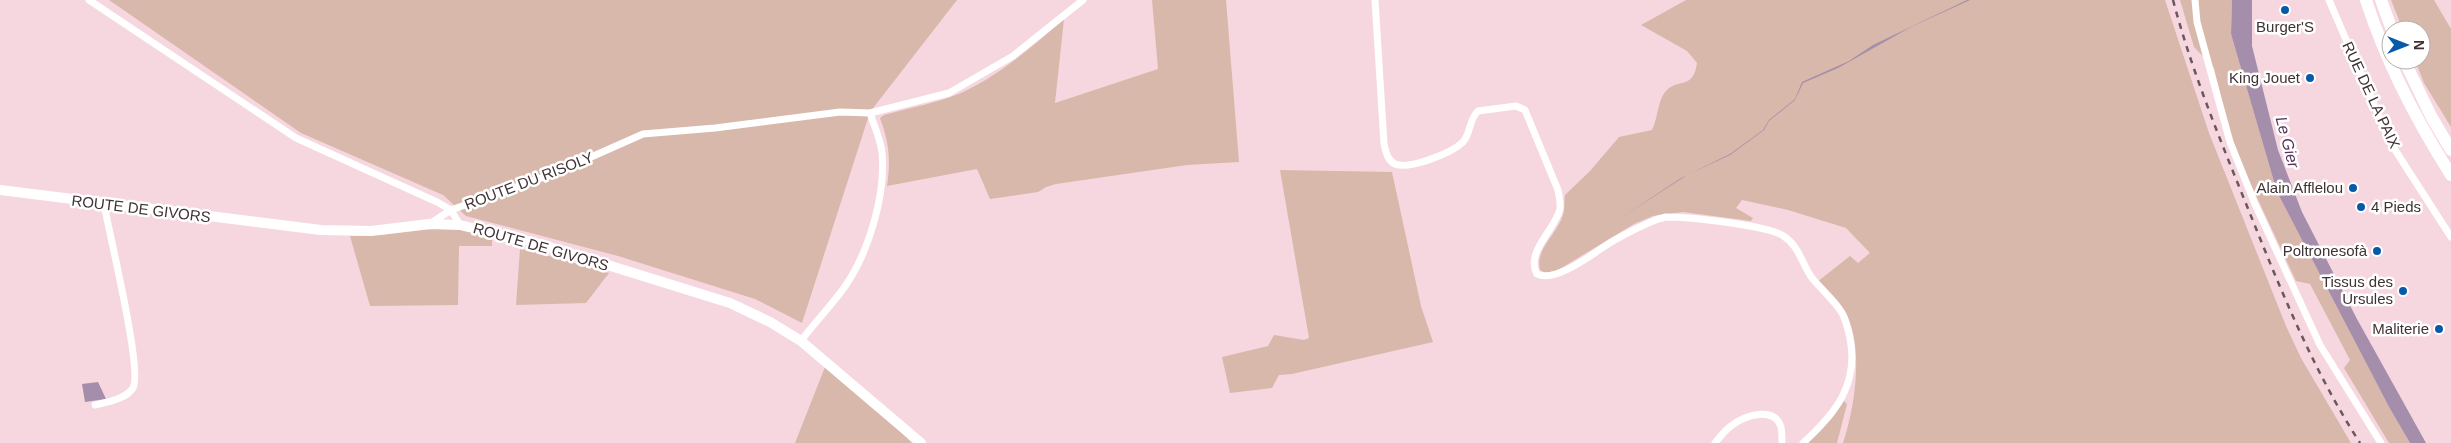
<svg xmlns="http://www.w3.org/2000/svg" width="2451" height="443" font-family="Helvetica,sans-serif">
<rect width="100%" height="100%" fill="#f6d7df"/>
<g fill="#d8b8aa">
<path d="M109 0H957L870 112 802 323 755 299 618 256 466 216 443 195 301 133Z"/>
<path d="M1152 0H1226L1239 162 1187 165 1056 184 1046 187 1038 192 990 199 977 169 887 186C891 161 889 142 880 118L884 115C909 108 937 103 961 93 1000 75 1032 47 1064 19L1055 103 1158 69Z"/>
<path d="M1686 0H2165L2209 133 2286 326 2301 358 2351 443H1843C1855 407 1864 348 1846 313 1839 300 1828 291 1817 282L1850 256 1858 263 1870 253 1846 228 1788 210 1742 200 1736 208 1753 218 1751 221 1683 212 1653 216 1634 224 1558 270 1546 273 1540 270C1535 248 1557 235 1563 215 1565 209 1564 201 1565 195L1590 171 1619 137 1652 130C1658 118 1657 103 1665 92 1678 77 1693 91 1697 63L1687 51 1641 25Z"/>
<path d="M2180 0H2232L2231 34 2277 192 2389 407 2410 443H2389L2344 368 2350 360 2310 284 2296 281 2245 172 2229 130 2214 68 2194 47Z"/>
<path d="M2391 0H2434L2451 29V127L2424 83 2415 60H2421V30H2403Z"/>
<path d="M1280 170 1392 172 1421 306 1433 342 1292 374 1279 375 1272 388 1230 393 1222 357 1268 346 1274 335 1304 340 1309 338Z"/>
<path d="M432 229H459L492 235V246H459L458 305 370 306 350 236 381 235Z"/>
<path d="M520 249 528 250 609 273 586 303 516 305Z"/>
<path d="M825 367 901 432 912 443H795Z"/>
<path d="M1844 401 1847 404 1837 443H1807L1833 417Z"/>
</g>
<g fill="#a48eab">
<path d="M1967 0H1970L1911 27 1838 68 1803 83 1795 100 1769 121 1764 130 1730 155 1687 175 1621 218 1681 178 1730 154 1763 130 1769 120 1795 99 1802 82 1849 61 1873 45Z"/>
<path d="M2232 0H2252V46L2278 150 2302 212 2357 319 2426 443H2410L2389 407 2277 192 2231 34Z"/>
<path d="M98 382 106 399 85 402 82 384Z"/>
</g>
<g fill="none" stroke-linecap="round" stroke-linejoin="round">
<g stroke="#fff" stroke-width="7">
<path d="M89 0 296 138 437 202 451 210 460 225"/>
<path d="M1375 0 1384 144C1386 152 1387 160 1395 164 1409 170 1452 153 1463 142 1471 133 1469 119 1478 111L1516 106 1525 110 1558 190C1559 196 1561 203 1560 209 1555 230 1525 252 1537 274 1556 284 1596 251 1613 241 1627 233 1643 225 1658 219L1666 217C1689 217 1764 225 1782 235 1800 246 1801 263 1812 278 1822 290 1834 300 1842 313 1846 320 1848 329 1850 338 1859 384 1836 413 1803 443"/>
<path d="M2195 0 2197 22 2230 142 2255 204 2320 345 2381 443"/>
<path d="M2329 0 2390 142 2451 237"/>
<path d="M431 223 451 210 555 173 643 134 715 128 840 112 870 113 949 93 1013 56 1083 0"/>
<path d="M801 341C815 322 833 304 846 285 869 251 886 194 882 153 881 140 874 126 870 113"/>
<path d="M95 405C107 402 126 399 133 388 143 371 109 233 104 204"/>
<path d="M1715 443C1720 437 1725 430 1731 426 1744 416 1774 405 1781 427 1782 432 1782 438 1782 443"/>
</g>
<path stroke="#fff" stroke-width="10" d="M0 190 321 230 371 231 429 224 460 225 543 245 730 303 770 322 801 341 921 443"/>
<g stroke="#fff" stroke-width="12">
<path d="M2366 0C2386 62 2416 120 2451 175"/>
<path d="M2381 0 2392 30"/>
<path d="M2404 60 2431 116 2451 150"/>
</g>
<path stroke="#69585c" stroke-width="2.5" stroke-dasharray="6 6" stroke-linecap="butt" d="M2173 0C2193 76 2224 149 2253 221 2284 298 2315 373 2360 443"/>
</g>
<g fill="#065aa8" stroke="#fff" stroke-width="2">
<circle cx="2285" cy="10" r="5"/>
<circle cx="2310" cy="78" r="5"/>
<circle cx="2353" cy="188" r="5"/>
<circle cx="2361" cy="207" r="5"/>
<circle cx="2377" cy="251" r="5"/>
<circle cx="2403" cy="291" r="5"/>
<circle cx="2439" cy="329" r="5"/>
</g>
<g text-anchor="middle" stroke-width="5" stroke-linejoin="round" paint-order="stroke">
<g font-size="15" fill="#3f3235" stroke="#fff" text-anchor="end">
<text x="2285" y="32" text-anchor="middle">Burger'S</text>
<text x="2300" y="83">King Jouet</text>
<text x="2343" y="193">Alain Afflelou</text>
<text x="2371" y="212" text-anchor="start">4 Pieds</text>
<text x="2367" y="256">Poltronesofà</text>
<text x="2393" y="287">Tissus des<tspan x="2393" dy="17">Ursules</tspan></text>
<text x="2429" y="334">Maliterie</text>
</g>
<g font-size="15" fill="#3f3235" stroke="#fff">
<text transform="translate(2371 95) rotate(65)" y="5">RUE DE LA PAIX</text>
<text transform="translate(529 181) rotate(-21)" y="5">ROUTE DU RISOLY</text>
<text transform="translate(141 209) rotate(7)" y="5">ROUTE DE GIVORS</text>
<text transform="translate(541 247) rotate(16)" y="5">ROUTE DE GIVORS</text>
</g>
<g font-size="16" font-style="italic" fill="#54335e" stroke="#fff">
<text transform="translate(2288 142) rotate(75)" y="6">Le Gier</text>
</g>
</g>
<g transform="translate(2406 45) rotate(90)"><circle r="24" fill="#ffffff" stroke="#b2adae"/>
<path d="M0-4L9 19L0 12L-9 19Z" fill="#065aa8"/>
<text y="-8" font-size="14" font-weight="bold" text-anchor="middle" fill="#3f3235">N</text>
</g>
</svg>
